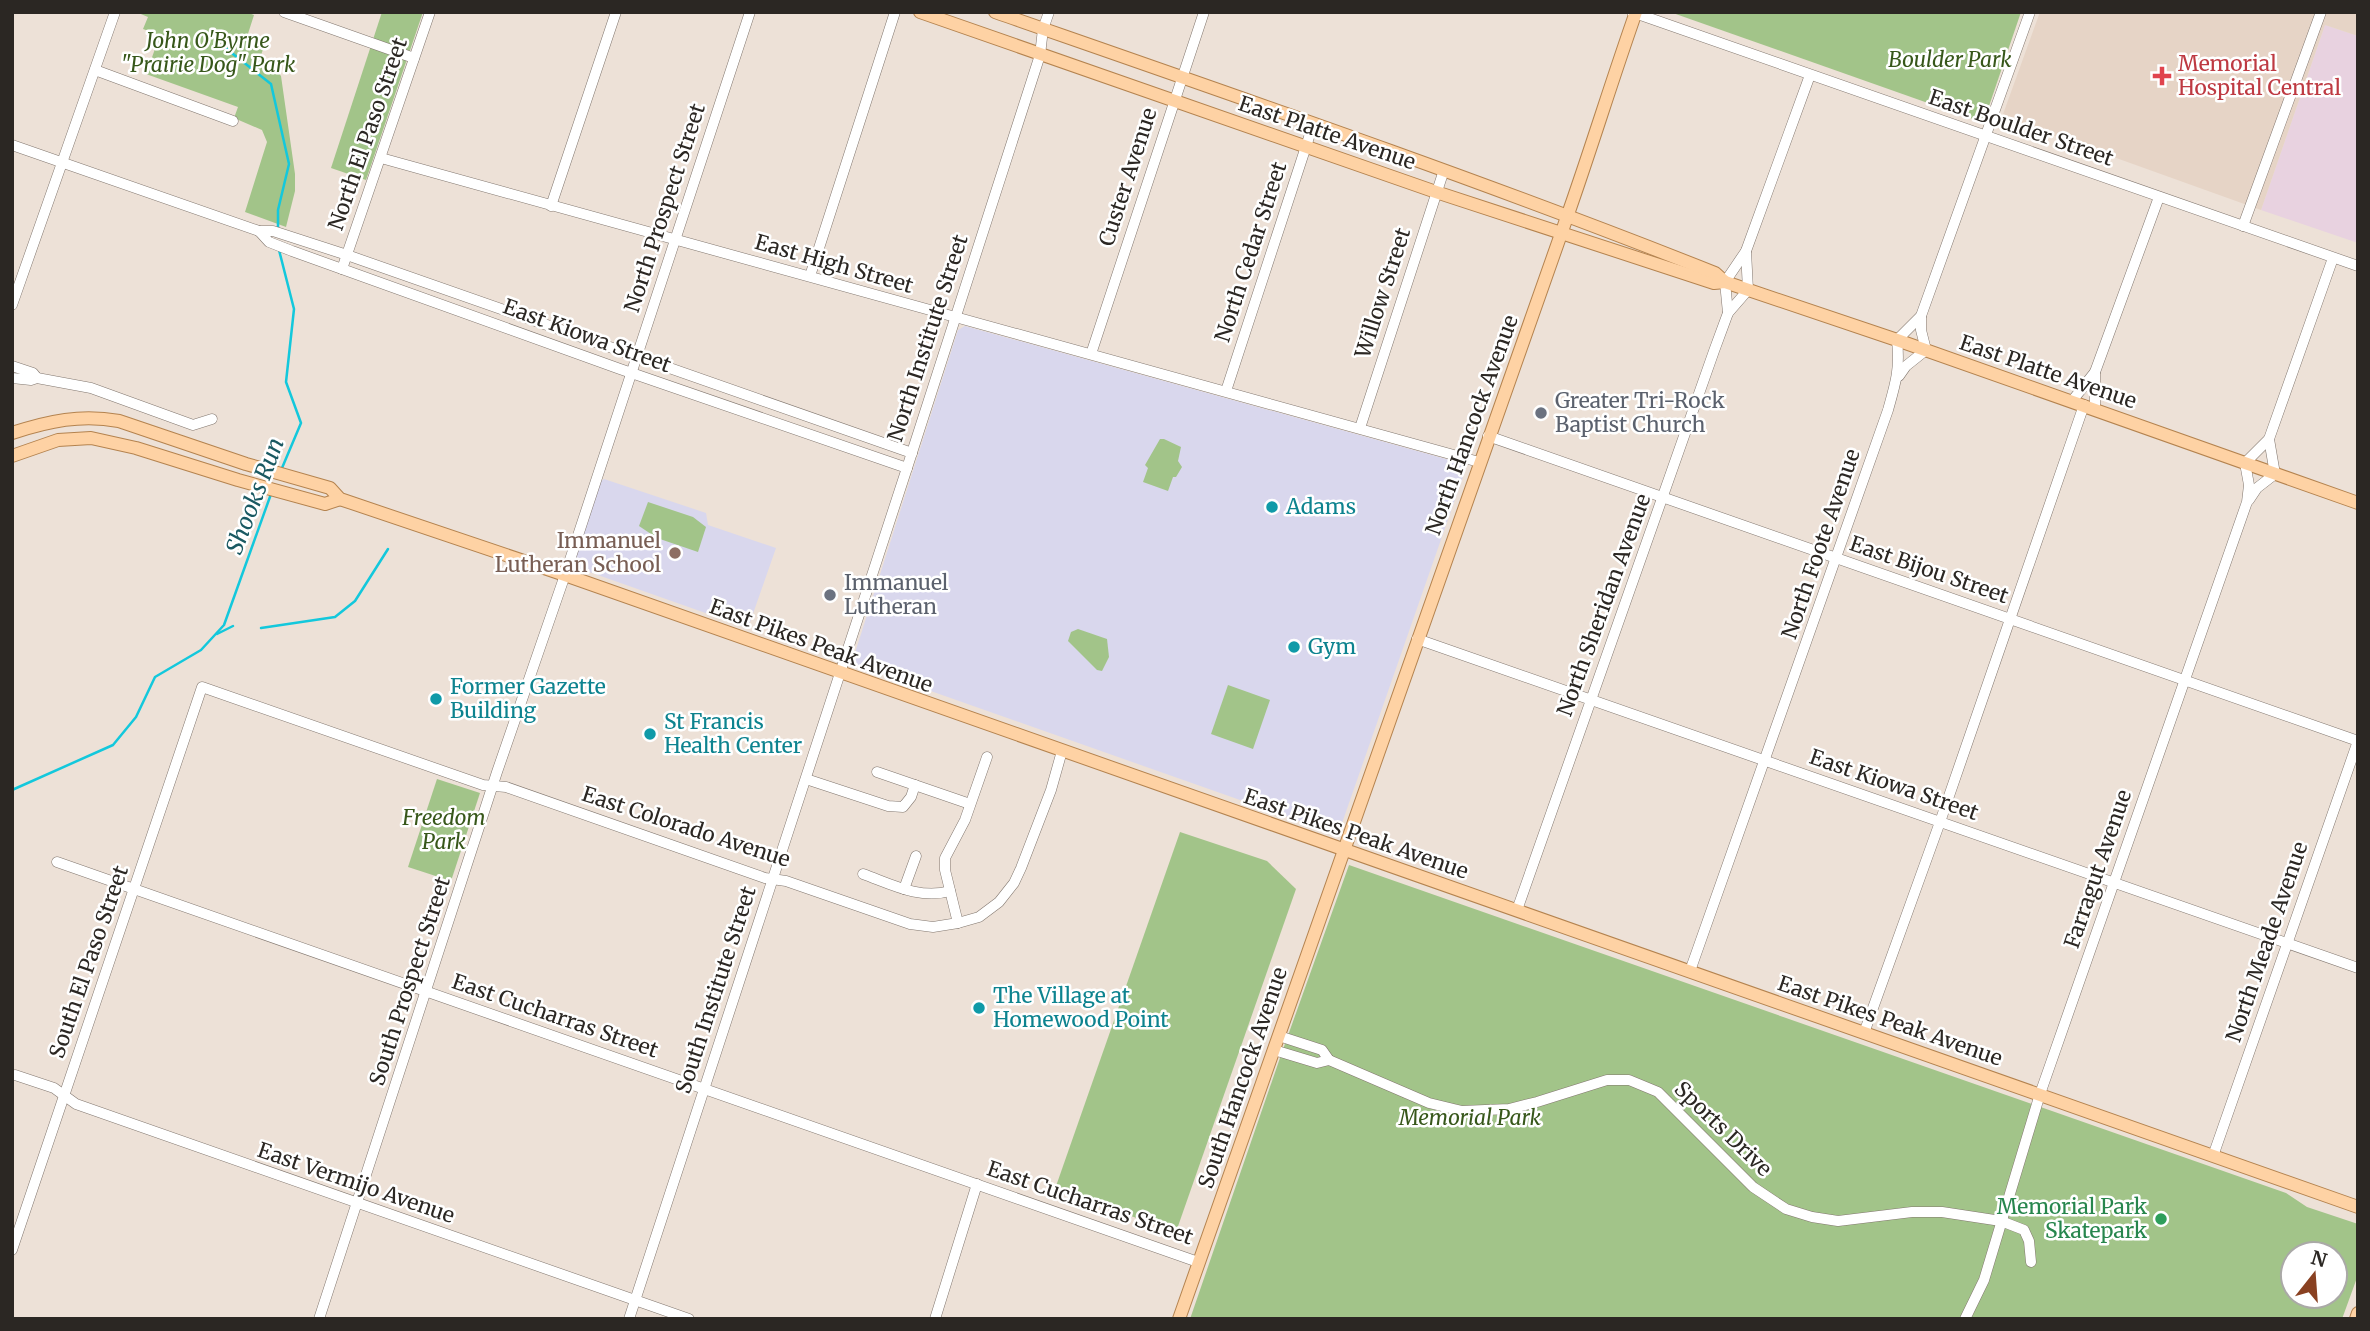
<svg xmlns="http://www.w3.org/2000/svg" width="2370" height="1331" font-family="Merriweather,serif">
<rect width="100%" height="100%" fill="#ede1d7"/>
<path fill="#e8d2e0" d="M2325 25 2358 36V243L2261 210Z"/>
<path fill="#e6d4c6" d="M2040 12H2358V36L2325 25 2261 210 2002 117Z"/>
<g fill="#d9d7ed">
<path d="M965 326 1464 464 1466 468 1341 826 1336 832H1331L854 664 853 659 958 330Z"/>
<path d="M604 479 706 513 708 525 776 548 748 628 578 568 574 559 600 482Z"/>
</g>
<g fill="#a2c489" fill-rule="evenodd">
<path d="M136 12H246L254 15 246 40 264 47 259 60 273 67 281 76 295 174V191L286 227 245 212 267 142 262 130 234 118 238 107 146 74 160 35 143 29 148 17Z"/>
<path d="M382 12H423L366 180 331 168Z"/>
<path d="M1670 12H2021L1987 112 1981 119 1976 120Z"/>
<path d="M1160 439H1164L1181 447 1178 461 1182 467 1176 477H1173L1168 491 1143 482 1148 468 1145 465Z"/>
<path d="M648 502 693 517 706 527 698 552 657 538 639 526Z"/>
<path d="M1078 629 1107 639 1109 657 1102 671 1097 670 1068 641 1071 632Z"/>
<path d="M1228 685 1270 700 1253 749 1211 734Z"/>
<path d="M437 779 480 793 451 881 408 867Z"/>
<path d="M1180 832 1267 861 1296 889 1176 1232 1055 1189Z"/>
<path d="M1349 865 2286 1193 2307 1207 2358 1224V1275L2342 1319H1190L1281 1055ZM2293 1254H2335V1296H2293Z"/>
</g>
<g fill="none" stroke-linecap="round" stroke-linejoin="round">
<g stroke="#13c8dc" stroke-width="2.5">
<path d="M223 46 271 84 289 164 278 210V229"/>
<path d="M279 250 294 309 286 382 301 423 282 468"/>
<path d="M261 628 335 617 355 601 388 549"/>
<path d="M217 634 233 626"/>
<path d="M12 790 113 745 136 717 155 677 201 650 224 625 271 494"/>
</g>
<g stroke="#82776f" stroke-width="11">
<g id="minor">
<path d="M284 12 414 58"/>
<path d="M1632 12 2358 266"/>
<path d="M95 70 233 121"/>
<path d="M12 145 259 231H273L347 255 912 453"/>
<path d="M381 158 1479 462"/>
<path d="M551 206 616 12"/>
<path d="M2243 226 2321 12"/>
<path d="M259 231 269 242 292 251 620 369 907 468"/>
<path d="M342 269 430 12"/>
<path d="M810 276 895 12"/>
<path d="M12 305 115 12"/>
<path d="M1728 313 1725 282 1746 251 1810 75"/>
<path d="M1091 354 1204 12"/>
<path d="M12 366 33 373 37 378"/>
<path d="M2095 372V409"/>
<path d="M1899 376 1906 366 1926 350 1921 330V316"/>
<path d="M12 378 31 380 37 378 91 388 193 425 212 419"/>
<path d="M1226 391 1313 125"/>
<path d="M2072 401 2095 372 2159 197"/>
<path d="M1360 428 1444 170"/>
<path d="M1488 436 2358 741"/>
<path d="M2249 500 2257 488 2275 474 2269 439"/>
<path d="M1417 639 2358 968"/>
<path d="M877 772 970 804"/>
<path d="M806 779 888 806 903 807 911 797 915 785"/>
<path d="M57 862 1198 1262"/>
<path d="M863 874C891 884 920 900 950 891"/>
<path d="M904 889 916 856"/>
<path d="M1517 910 1714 351 1728 313 1748 290 1746 251"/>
<path d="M958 923 945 870V858L965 820 987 757"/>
<path d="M1690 971 1888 410C1896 382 1900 369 1897 340L1921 316 2030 12"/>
<path d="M1864 1033 1940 822 2084 405"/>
<path d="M1274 1050 1317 1063 1329 1060 1322 1050 1279 1036"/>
<path d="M1329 1060 1429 1103 1462 1111 1509 1109 1537 1102 1607 1080H1629L1658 1092 1753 1187 1786 1209 1812 1217 1838 1221 1912 1212H1942L2001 1221 2024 1230 2029 1241 2031 1262"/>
<path d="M15 1075 54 1088 76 1104 689 1319"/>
<path d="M2213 1156 2358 741"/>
<path d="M12 1250 202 687 483 785 506 787 765 878 786 881 910 924 933 927 958 923 979 917 999 902 1014 883 1021 868 1051 790 1062 751"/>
<path d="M319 1319 497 772 565 575 750 12"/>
<path d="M629 1319 907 468 1040 55 1043 29 1049 12"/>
<path d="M935 1319 977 1184"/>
<path d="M1965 1319 1984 1280 2040 1094 2247 502 2249 485 2245 463 2269 439 2333 258"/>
</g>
</g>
<g stroke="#b4834f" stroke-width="14">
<g id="major">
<path d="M920 12 1436 192 1714 283 1725 282 1897 340 2358 503"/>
<path d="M995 12C1236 96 1478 179 1715 273L1725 282"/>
<path d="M12 433C49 421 81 414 119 421L246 464 330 488 340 499 565 575 2358 1207"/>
<path d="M12 456 58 440 91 438 136 448 238 480 325 504 340 499"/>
<path d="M1179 1319C1306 950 1439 584 1567 217 1591 149 1612 80 1636 12"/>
<path d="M2356 1319 2358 1313"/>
</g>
</g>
<use href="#minor" stroke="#fff" stroke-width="10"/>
<use href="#major" stroke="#fed2a4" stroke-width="12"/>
</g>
<path fill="#e0444e" stroke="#fff" stroke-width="2.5" d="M2158.5 65.5h7v7h7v7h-7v7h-7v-7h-7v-7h7z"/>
<g fill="#6b7280" stroke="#fff" stroke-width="2.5">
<circle cx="1541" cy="413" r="7"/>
<circle cx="830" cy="595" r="7"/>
</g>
<g fill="#0f9aa8" stroke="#fff" stroke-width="2.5">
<circle cx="1272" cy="507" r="7"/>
<circle cx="1294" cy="647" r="7"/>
<circle cx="436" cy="699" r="7"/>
<circle cx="650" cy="734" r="7"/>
<circle cx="979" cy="1008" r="7"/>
</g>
<circle fill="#8d6e63" stroke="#fff" stroke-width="2.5" cx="675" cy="553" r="7"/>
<circle fill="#2e9e5b" stroke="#fff" stroke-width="2.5" cx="2161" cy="1219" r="7"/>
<g text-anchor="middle" stroke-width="5" stroke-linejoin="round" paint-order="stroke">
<g font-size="21" font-style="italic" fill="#37571a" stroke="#fff">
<text x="208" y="48">John O'Byrne<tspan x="208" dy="24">"Prairie Dog" Park</tspan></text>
<text x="1950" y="67">Boulder Park</text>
<text x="444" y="825">Freedom<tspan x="444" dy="24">Park</tspan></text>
<text x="1470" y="1125">Memorial Park</text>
</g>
<g font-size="21" fill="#be3a42" stroke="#fff" text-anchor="start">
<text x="2178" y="71">Memorial<tspan x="2178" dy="24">Hospital Central</tspan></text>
</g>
<g font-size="21" fill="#2b2723" stroke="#fff">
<text transform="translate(2021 128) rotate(19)" y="7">East Boulder Street</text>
<text transform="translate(1327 133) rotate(19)" y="7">East Platte Avenue</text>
<text transform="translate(368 134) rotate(-71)" y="7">North El Paso Street</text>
<text transform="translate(1128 177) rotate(-72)" y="7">Custer Avenue</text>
<text transform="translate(665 208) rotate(-72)" y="7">North Prospect Street</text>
<text transform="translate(1251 252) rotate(-72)" y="7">North Cedar Street</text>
<text transform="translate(834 264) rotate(16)" y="7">East High Street</text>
<text transform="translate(1383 293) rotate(-72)" y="7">Willow Street</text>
<text transform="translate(587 336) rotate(20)" y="7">East Kiowa Street</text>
<text transform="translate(928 338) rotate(-72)" y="7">North Institute Street</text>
<text transform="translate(2048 372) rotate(19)" y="7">East Platte Avenue</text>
<text transform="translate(1472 425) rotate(-70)" y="7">North Hancock Avenue</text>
<text transform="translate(1821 544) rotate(-71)" y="7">North Foote Avenue</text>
<text transform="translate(1929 570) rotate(19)" y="7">East Bijou Street</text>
<text transform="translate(1604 605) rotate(-70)" y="7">North Sheridan Avenue</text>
<text transform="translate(821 646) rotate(20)" y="7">East Pikes Peak Avenue</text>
<text transform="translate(1894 785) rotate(19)" y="7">East Kiowa Street</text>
<text transform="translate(686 827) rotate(18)" y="7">East Colorado Avenue</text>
<text transform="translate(1356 834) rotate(19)" y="7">East Pikes Peak Avenue</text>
<text transform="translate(2098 869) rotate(-71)" y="7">Farragut Avenue</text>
<text transform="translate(2267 942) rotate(-71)" y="7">North Meade Avenue</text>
<text transform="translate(89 962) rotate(-71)" y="7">South El Paso Street</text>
<text transform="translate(410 981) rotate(-72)" y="7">South Prospect Street</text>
<text transform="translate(716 990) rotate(-72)" y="7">South Institute Street</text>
<text transform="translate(555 1016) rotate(19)" y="7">East Cucharras Street</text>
<text transform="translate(1890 1021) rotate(19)" y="7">East Pikes Peak Avenue</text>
<text transform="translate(1243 1078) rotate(-71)" y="7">South Hancock Avenue</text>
<text transform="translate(1723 1129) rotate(44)" y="7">Sports Drive</text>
<text transform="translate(356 1183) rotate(19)" y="7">East Vermijo Avenue</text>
<text transform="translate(1090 1203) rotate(19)" y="7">East Cucharras Street</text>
</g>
<g font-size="21" fill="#5b616d" stroke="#fff" text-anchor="start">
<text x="1555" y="408">Greater Tri-Rock<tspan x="1555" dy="24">Baptist Church</tspan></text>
<text x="844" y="590">Immanuel<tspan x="844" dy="24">Lutheran</tspan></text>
</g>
<g font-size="21" fill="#0d838f" stroke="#fff" text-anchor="start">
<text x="1286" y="514">Adams</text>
<text x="1308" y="654">Gym</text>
<text x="450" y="694">Former Gazette<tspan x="450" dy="24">Building</tspan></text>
<text x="664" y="729">St Francis<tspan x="664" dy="24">Health Center</tspan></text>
<text x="993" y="1003">The Village at<tspan x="993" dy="24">Homewood Point</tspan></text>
</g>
<g font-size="21" fill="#785e54" stroke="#fff" text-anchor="end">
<text x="661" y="548">Immanuel<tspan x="661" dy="24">Lutheran School</tspan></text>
</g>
<g font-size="21" fill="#27864d" stroke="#fff" text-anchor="end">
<text x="2147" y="1214">Memorial Park<tspan x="2147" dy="24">Skatepark</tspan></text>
</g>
<g font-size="23" font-style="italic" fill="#1a5962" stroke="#fff">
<text transform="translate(255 496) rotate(-69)" y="8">Shooks Run</text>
</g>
</g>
<rect width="2370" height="1331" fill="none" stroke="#2b2723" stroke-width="28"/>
<g transform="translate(2314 1275) rotate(17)"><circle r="33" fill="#ffffff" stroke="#aaa9a7" stroke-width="2"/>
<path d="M0-5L12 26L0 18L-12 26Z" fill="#894121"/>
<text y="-10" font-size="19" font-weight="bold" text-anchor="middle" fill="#2b2723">N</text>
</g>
</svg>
